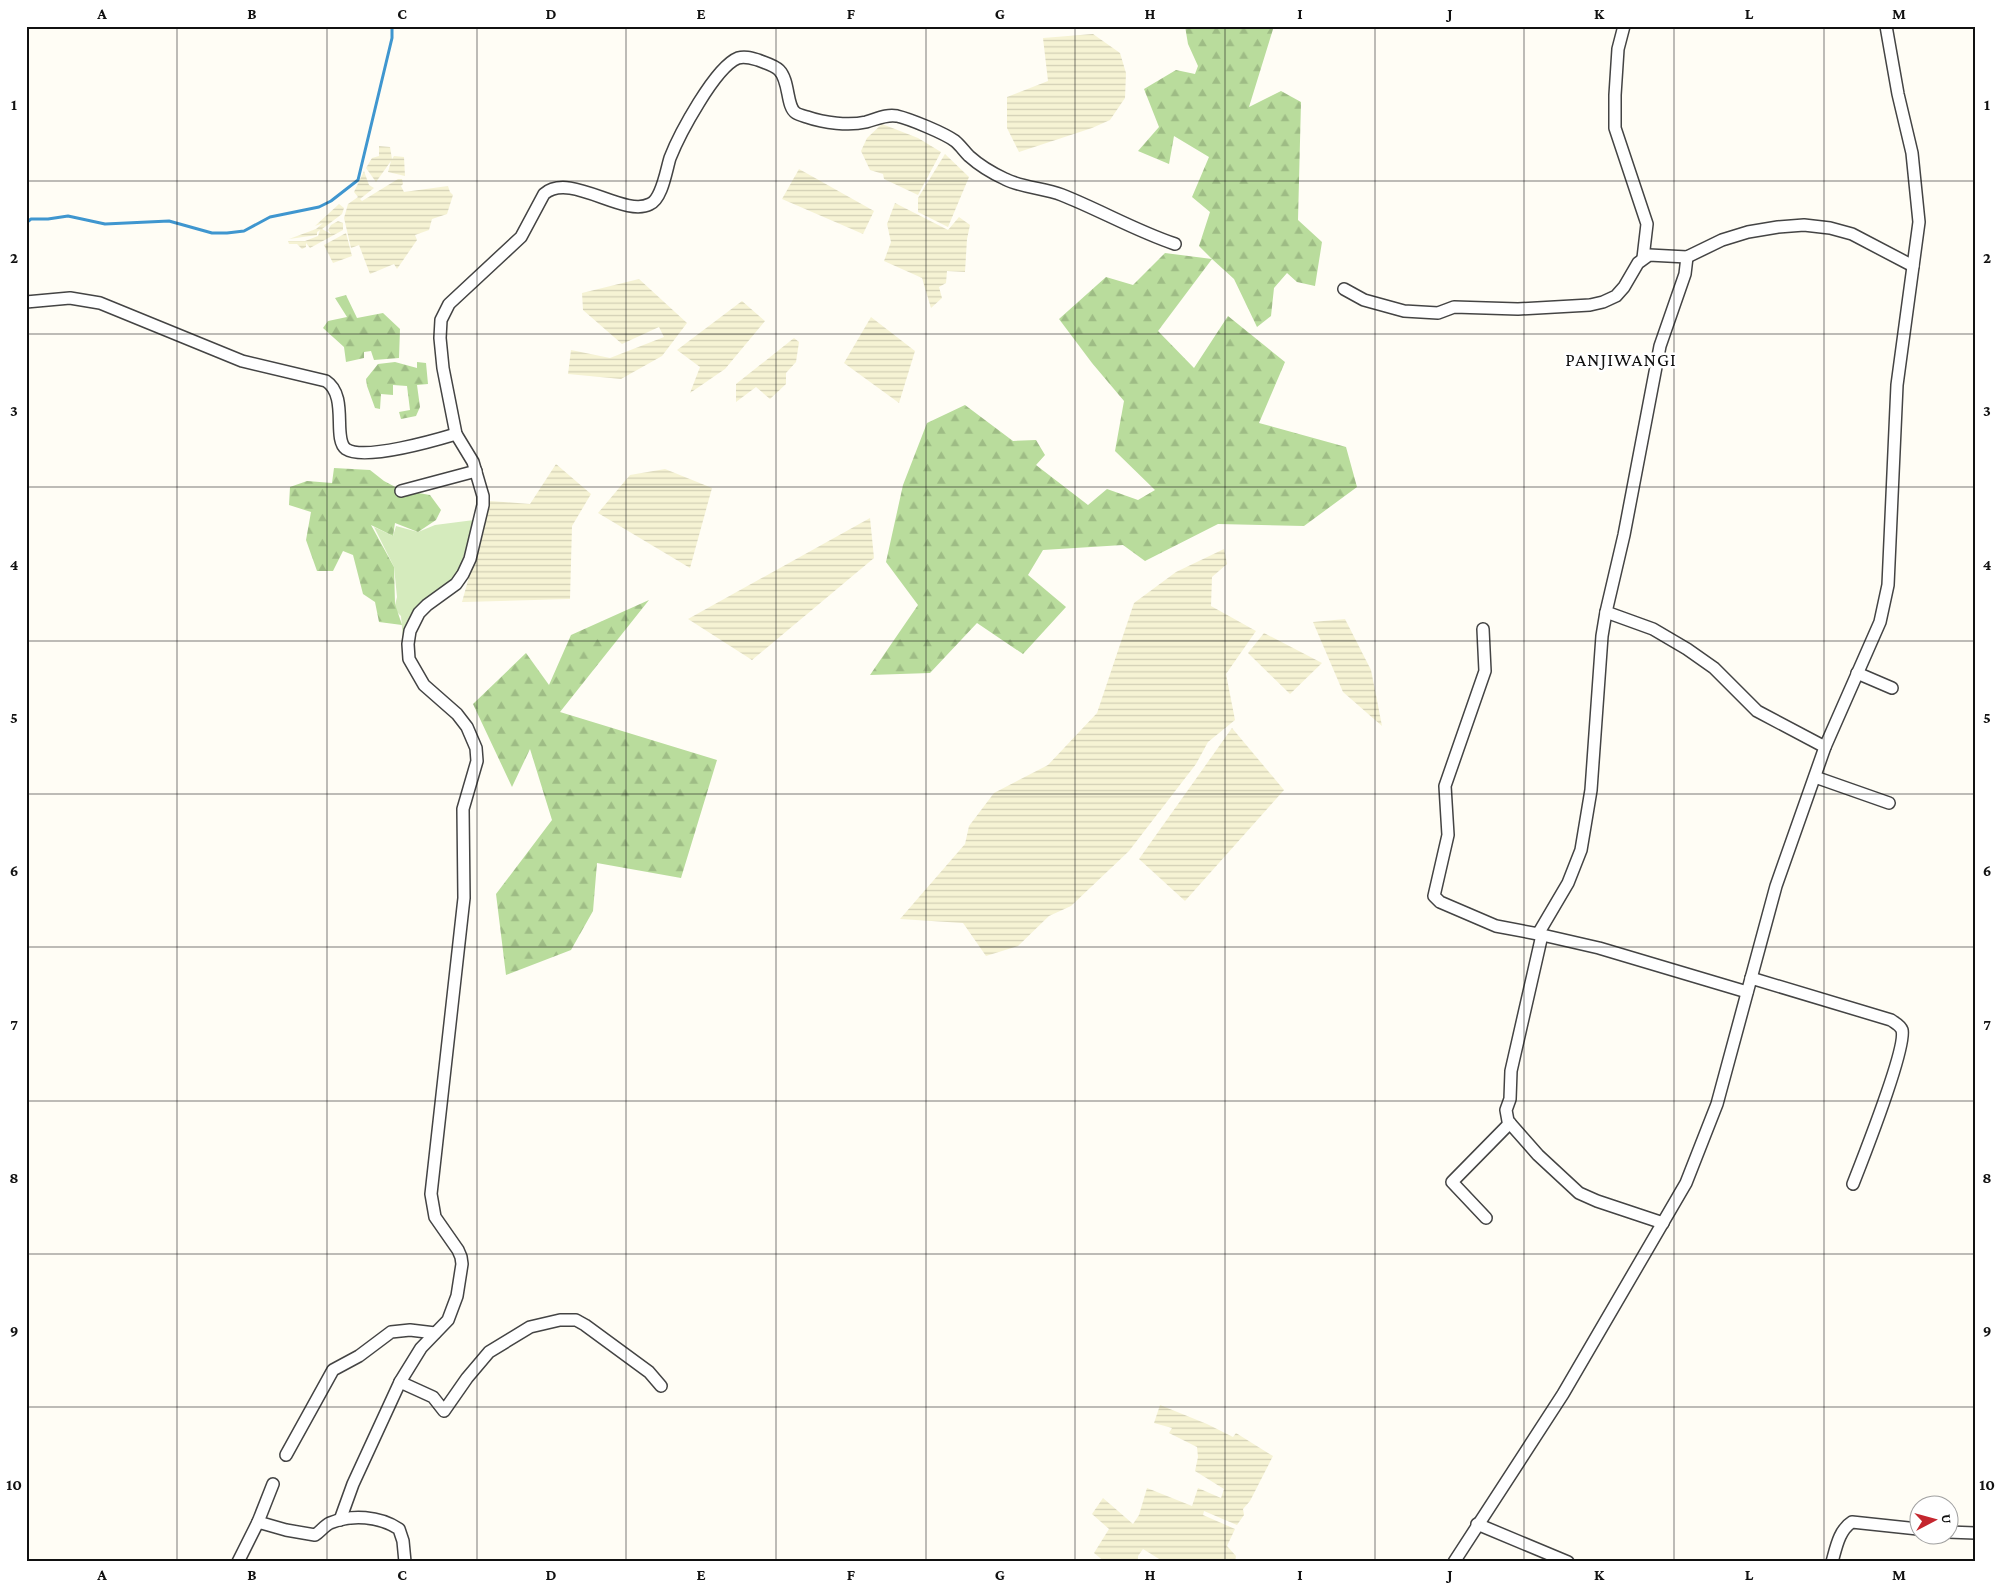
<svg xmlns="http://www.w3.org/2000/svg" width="2001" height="1588" font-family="'Crimson Pro',serif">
<defs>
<pattern id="farmland-rules" width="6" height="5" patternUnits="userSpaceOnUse" patternTransform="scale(1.25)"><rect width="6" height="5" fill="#f6f3d4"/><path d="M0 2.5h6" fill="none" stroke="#d2cfb5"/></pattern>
<pattern id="forest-firs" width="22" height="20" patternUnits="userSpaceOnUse" patternTransform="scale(1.25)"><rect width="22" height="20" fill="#b9dc9c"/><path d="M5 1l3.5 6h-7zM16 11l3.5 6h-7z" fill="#9ebc85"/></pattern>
</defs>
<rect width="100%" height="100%" fill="#fffdf5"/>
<g fill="url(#farmland-rules)">
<path d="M1093 34 1120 53 1126 73 1125 98 1110 120 1092 128 1019 152 1007 128V97L1048 81 1043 38Z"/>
<path d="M882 124 918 138 941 152 918 195 884 179 883 174 870 170 861 151 867 138Z"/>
<path d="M379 146 390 147 392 159 394 156 404 157 405 176 388 172 391 161 376 182 366 168 372 158 379 156Z"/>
<path d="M945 154 969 177 948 227 918 212V198Z"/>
<path d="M799 169 874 211 863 234 782 199Z"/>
<path d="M364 171 369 185 374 188 360 199 362 201 398 179H402L403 184 401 186 404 192 448 186 450 192 453 195 447 214 432 219 429 230 415 235 417 240 397 269 394 264 370 274 359 245 351 248 344 218 348 204 358 197 354 192Z"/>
<path d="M895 203 948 230 959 217 970 225 967 239 965 272 947 271 946 283 939 287 942 298 931 308 922 278 884 261 891 242 887 224Z"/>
<path d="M339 204 344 208 342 214 322 229 331 234 328 230 331 225 338 221 343 223V230L310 248 306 243V247L302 249 297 244H289L288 241H305L318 236 320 230 317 232V235L289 239 316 229 323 223 315 226Z"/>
<path d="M346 233 352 256 333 263 324 245Z"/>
<path d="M639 279 687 323 662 356 621 379 568 374 571 350 610 358 664 337 659 327 622 344 583 310 582 293Z"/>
<path d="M742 301 765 321 725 369 690 393 700 367 677 350Z"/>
<path d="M871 317 915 351 899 403 844 363Z"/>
<path d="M794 338 799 342 796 362 786 373V384L770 399 756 387 736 402V384Z"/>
<path d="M556 464 591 494 572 526 570 599 462 602 490 501 530 504Z"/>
<path d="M665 469 712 488 690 568 598 513 630 475Z"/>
<path d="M870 518 874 558 752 660 688 619Z"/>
<path d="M1224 549 1227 564 1212 577 1211 606 1256 631 1226 674 1235 720 1208 742 1196 764 1129 851 1071 906 1049 916 1018 946 986 956 963 923 900 919 965 844 969 826 994 793 1048 765 1097 713 1134 603 1176 572Z"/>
<path d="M1345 619 1371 670 1382 726 1343 692 1313 622Z"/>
<path d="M1264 633 1322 663 1290 694 1248 653Z"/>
<path d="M1232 728 1284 790 1185 901 1139 859Z"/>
<path d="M1160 1405 1207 1424 1233 1437 1236 1433 1273 1456 1250 1501 1243 1509 1244 1515 1237 1525 1204 1511 1203 1515 1235 1529 1227 1546 1236 1556 1235 1562H1164L1143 1549 1138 1556V1562H1105L1094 1553 1109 1529 1092 1514 1103 1498 1133 1524 1139 1515 1147 1488 1192 1506 1198 1488 1221 1498 1224 1489 1195 1471 1198 1457 1197 1447 1169 1433 1172 1428 1154 1423Z"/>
</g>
<path fill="#d5ebbd" d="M474 520 458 576 403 639 401 616 394 609 397 597 394 567 374 527 393 536 396 526 418 532 435 525Z"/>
<g fill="url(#forest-firs)">
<path d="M1185 26H1274L1249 107 1281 91 1301 102 1298 220 1322 242 1315 286 1297 282 1287 273 1274 288 1271 316 1257 327 1234 279 1212 259 1158 331 1194 368 1228 316 1285 362 1259 423 1346 447 1357 487 1304 526 1218 524 1145 561 1123 545 1043 550 1028 575 1066 607 1023 654 977 623 930 673 870 675 918 605 886 562 903 485 927 423 965 405 1013 441 1036 440 1045 455 1036 465 1088 505 1107 489 1138 500 1155 490 1115 451 1124 401 1092 363 1059 319 1106 277 1133 285 1165 253 1212 259 1199 246 1210 212 1192 197 1209 157 1174 136 1169 164 1138 151 1159 127 1144 89 1176 70 1195 74 1198 66 1188 44Z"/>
<path d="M346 295 357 318 383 313 400 329 399 358 374 360 371 351 364 352V358L346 362 344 347 323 328 328 321 347 317 335 298Z"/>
<path d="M395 362 417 368V362L426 363 428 384 417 385 420 407 416 416 401 419 399 412 410 410 407 386 393 385V395L381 394 380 409 375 408 367 386 366 379 378 364Z"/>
<path d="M334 468 370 470 384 481 401 490 430 495 441 510 436 520 418 532 395 523 393 536 371 525 394 567 395 604 402 625 379 622 375 602 363 594 353 555 343 551 333 571H317L306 540 311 512 289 505 290 487 307 481 332 483Z"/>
<path d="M649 600 560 712 717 760 681 878 597 863 593 911 571 950 506 975 496 894 552 820 530 749 512 787 473 704 526 653 549 685 571 635Z"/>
</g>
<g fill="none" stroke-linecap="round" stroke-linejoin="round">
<path stroke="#3f96cf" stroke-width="3" d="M26 223 31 219H48L68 216 105 224 169 221 212 233H227L244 231 270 217 319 207 331 201 358 180 392 38V26"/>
<g stroke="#444" stroke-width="14">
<g id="minor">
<path d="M1624 26 1618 49 1615 95V128L1647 224 1643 258"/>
<path d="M1687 257 1685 274 1660 346 1624 535 1606 612 1653 629 1687 649 1714 668 1757 711 1825 747"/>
<path d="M1344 289 1364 300 1404 311 1438 313 1454 307 1518 309 1590 305 1603 302 1616 296 1624 287 1638 263 1649 255 1687 257 1722 240 1748 232 1778 227 1804 225 1830 228 1852 234 1913 266"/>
<path d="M26 302 70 298 100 303 242 361 326 381C349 396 332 439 346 449 364 461 436 440 456 434"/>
<path d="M401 491 476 471"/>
<path d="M1483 629 1485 671 1445 786 1448 835 1434 896 1440 902 1496 926 1538 934 1568 883 1581 850 1591 790 1602 636 1606 612"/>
<path d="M1857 673 1892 688"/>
<path d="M1815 777 1889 803"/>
<path d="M1538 934 1599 948 1747 992"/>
<path d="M1542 935 1511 1071 1510 1099 1506 1110 1508 1121 1538 1155 1579 1193 1597 1201 1663 1223"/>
<path d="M1751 978 1891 1020C1895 1023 1900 1025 1902 1030 1907 1047 1862 1161 1853 1184"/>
<path d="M1486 1218 1452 1182 1510 1123"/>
<path d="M400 1382 433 1397 444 1411 467 1378 489 1352 530 1327 560 1320H576L585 1325 649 1372 661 1386"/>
<path d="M286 1455 333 1370 359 1356 391 1332 410 1330 435 1333"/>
<path d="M340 1520 353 1484 400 1382 421 1348 448 1320 457 1296 462 1264 461 1257 458 1250 435 1217 431 1194 464 898 463 809 477 761 476 748 467 727 457 714 424 685 409 659 408 644 410 631 419 613 427 605 456 584 463 574 470 559 483 505V496L473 462 456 434 443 368 440 338 441 320 449 304 521 237 544 194C570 171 624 218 650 204 662 199 666 171 670 158 679 135 715 67 738 58 745 56 751 58 758 60 765 63 774 65 779 70 790 81 786 107 796 113 799 115 804 116 807 117 824 123 849 126 866 122 877 119 886 114 897 116 910 119 944 133 955 141 960 145 964 151 969 156 979 165 992 173 1005 179 1023 188 1044 188 1062 195 1100 210 1136 231 1175 244"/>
<path d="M258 1522 273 1484"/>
<path d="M1477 1524 1568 1562"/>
<path d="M1948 1532 1975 1533"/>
<path d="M238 1562 258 1522 286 1530 315 1535C320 1532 324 1526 330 1523 352 1514 379 1516 399 1529L403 1541 405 1562"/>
<path d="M1454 1562 1563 1394 1686 1183 1717 1104 1776 886 1825 747 1880 622 1888 585 1897 385 1919 222 1912 153 1898 94 1886 26"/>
<path d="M1832 1562C1836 1548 1839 1530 1852 1522L1918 1529"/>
</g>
</g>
<use href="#minor" stroke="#fff" stroke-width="11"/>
</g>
<path fill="none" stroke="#111" stroke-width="1" stroke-opacity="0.55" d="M177 26V1562M327 26V1562M477 26V1562M626 26V1562M776 26V1562M926 26V1562M1075 26V1562M1225 26V1562M1375 26V1562M1524 26V1562M1674 26V1562M1824 26V1562M26 181H1975M26 334H1975M26 487H1975M26 641H1975M26 794H1975M26 947H1975M26 1101H1975M26 1254H1975M26 1407H1975"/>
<g text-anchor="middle" stroke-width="5" stroke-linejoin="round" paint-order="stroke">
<g font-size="19" letter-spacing="1" fill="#111" stroke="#fff">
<text x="1621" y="366">PANJIWANGI</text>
</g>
</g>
<rect width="2001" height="1588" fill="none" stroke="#ffffff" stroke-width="55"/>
<g transform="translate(1934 1520) rotate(84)"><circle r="24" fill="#ffffff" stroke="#a0a0a0"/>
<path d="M0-4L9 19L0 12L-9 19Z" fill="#c4262e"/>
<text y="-8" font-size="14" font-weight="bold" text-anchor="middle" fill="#111111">U</text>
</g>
<rect x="28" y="28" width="1946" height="1532" fill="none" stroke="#111" stroke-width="2"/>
<g font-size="16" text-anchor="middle" font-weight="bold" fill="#111">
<text x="102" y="19">A</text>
<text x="252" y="19">B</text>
<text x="402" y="19">C</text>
<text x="551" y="19">D</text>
<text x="701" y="19">E</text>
<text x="851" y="19">F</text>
<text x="1000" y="19">G</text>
<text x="1150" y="19">H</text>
<text x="1300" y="19">I</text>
<text x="1450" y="19">J</text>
<text x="1599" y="19">K</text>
<text x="1749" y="19">L</text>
<text x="1899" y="19">M</text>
<text x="14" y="110">1</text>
<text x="1987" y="110">1</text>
<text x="14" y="263">2</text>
<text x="1987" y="263">2</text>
<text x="14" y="416">3</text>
<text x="1987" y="416">3</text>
<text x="14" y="570">4</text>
<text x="1987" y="570">4</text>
<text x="14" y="723">5</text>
<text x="1987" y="723">5</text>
<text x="14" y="876">6</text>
<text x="1987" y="876">6</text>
<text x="14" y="1030">7</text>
<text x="1987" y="1030">7</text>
<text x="14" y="1183">8</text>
<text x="1987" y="1183">8</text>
<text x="14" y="1336">9</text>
<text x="1987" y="1336">9</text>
<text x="14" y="1490">10</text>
<text x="1987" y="1490">10</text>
<text x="102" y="1580">A</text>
<text x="252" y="1580">B</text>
<text x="402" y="1580">C</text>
<text x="551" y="1580">D</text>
<text x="701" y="1580">E</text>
<text x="851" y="1580">F</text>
<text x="1000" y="1580">G</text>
<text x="1150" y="1580">H</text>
<text x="1300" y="1580">I</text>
<text x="1450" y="1580">J</text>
<text x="1599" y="1580">K</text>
<text x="1749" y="1580">L</text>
<text x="1899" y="1580">M</text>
</g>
</svg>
